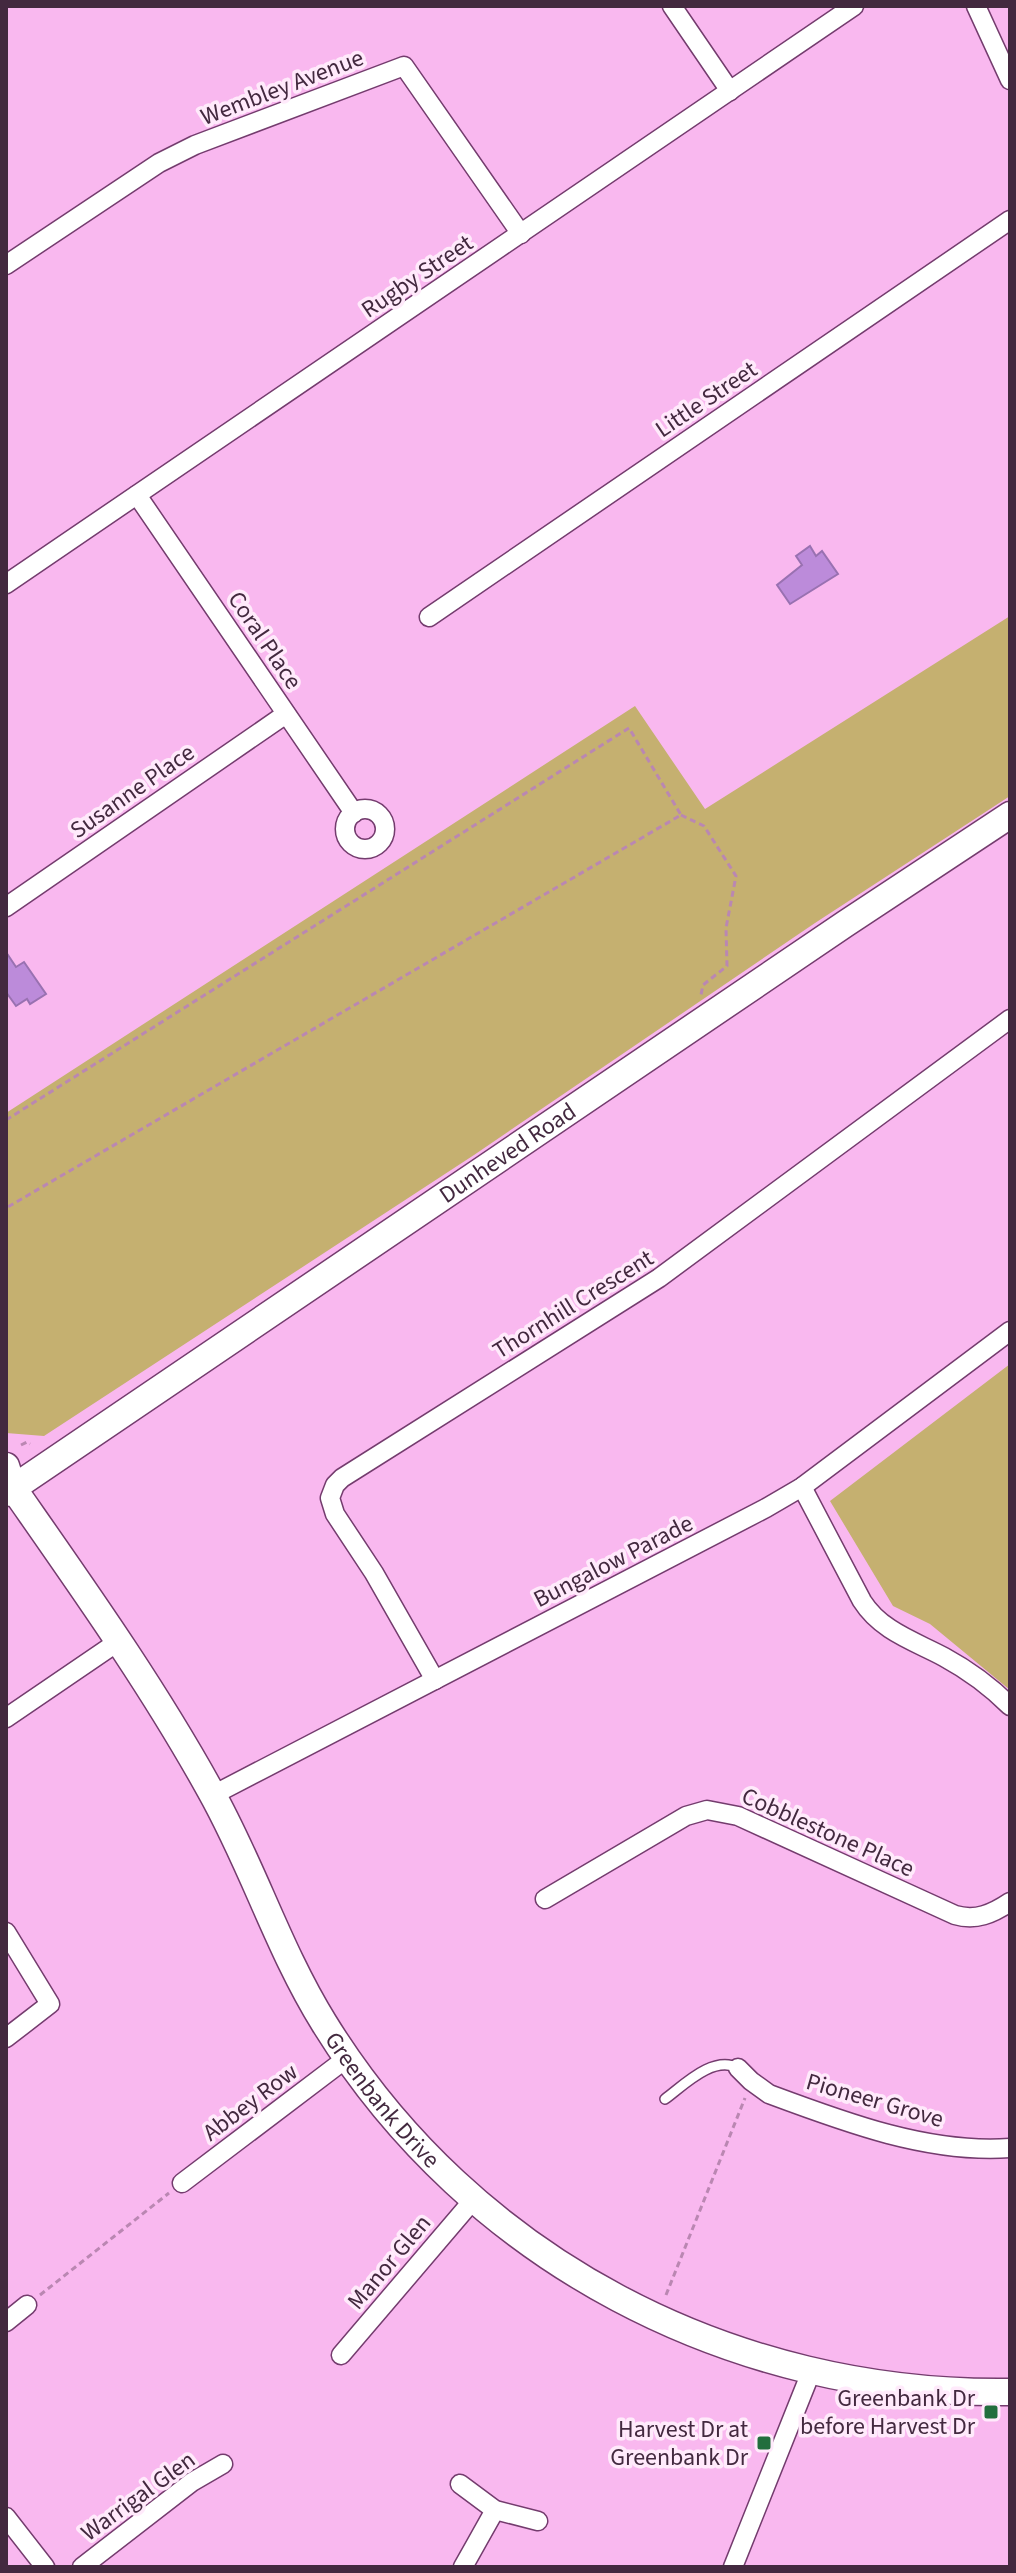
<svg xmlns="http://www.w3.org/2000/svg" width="1016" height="2573" font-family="'Source Sans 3',sans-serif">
<rect width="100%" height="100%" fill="#f9b8ef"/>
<g fill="#c5b070">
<path d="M1010 616V796L815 923 474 1155 44 1436 6 1433V1113L635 706 705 809Z"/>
<path d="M1010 1364V1690L930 1624 893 1606 830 1501Z"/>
</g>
<g fill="#bc8bda" stroke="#9971b1" stroke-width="2">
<path d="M810 546 816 556 822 551 838 574 790 604 777 585 802 565 796 556Z"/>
<path d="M6 952 16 967 24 962 46 994 30 1004 27 999 16 1006 6 992Z"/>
</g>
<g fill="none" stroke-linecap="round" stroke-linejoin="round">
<g stroke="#743c6e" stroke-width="12">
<path id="lane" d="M665 2099C684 2085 713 2055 738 2068"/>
</g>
<g stroke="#743c6e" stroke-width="21">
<g id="street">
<path d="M672 6 730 91"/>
<path d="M976 6 1010 80"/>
<path d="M6 265 159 163 195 145 404 66 521 234"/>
<path d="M137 495 354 813"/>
<path d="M6 584 854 6"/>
<path d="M429 617 1010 220"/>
<circle cx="365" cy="829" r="20"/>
<path d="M6 907 286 714"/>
<path d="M802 1487 862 1601C881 1631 914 1641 944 1657 968 1670 990 1686 1010 1706"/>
<path d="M435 1680 374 1573 335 1514 330 1498 335 1485 342 1478 659 1278 1010 1019"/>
<path d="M6 1718 119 1641"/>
<path d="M213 1795 766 1508 802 1487 1010 1331"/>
<path d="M545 1899 686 1816 707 1810 738 1816 955 1915C976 1921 992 1914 1010 1902"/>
<path d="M6 1932 50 2004 6 2038"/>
<path d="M738 2068 751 2081 769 2094C844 2122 929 2154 1010 2148"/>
<path d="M182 2183 347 2058"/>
<path d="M6 2322 27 2305"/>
<path d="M341 2355 474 2199"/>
<path d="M460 2484 495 2510 538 2521"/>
<path d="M6 2517 45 2567"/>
<path d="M82 2567 192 2482 223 2464"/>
<path d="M463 2567 495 2510"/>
<path d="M733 2567 811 2372"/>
</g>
</g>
<g stroke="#743c6e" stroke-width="29">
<g id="secondary">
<path id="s1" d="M6 1466 13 1488C82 1587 152 1685 210 1790 253 1866 278 1949 324 2023 471 2261 733 2396 1010 2392"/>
<path id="s2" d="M6 1493 845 924 1010 815"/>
</g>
</g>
<g stroke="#ba87b2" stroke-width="3" stroke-dasharray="6 4" stroke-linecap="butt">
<path d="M681 815 704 826 736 876 726 928 727 966 703 985 701 995"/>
<path d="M6 1120 629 728 681 815 6 1208"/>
<path d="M21 1445 27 1442 30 1444"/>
<path d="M40 2295 169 2193"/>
<path d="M666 2295 745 2098"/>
</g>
<use href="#lane" stroke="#fff" stroke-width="9"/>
<use href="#street" stroke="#fff" stroke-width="18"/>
<use href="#secondary" stroke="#fff" stroke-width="26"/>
</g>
<g fill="#226e3d" stroke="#ffeafb" stroke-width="3">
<rect x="983" y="2404" width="16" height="16" rx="4"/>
<rect x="756" y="2435" width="16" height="16" rx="4"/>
</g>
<g text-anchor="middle" stroke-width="7" stroke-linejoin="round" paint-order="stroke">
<g font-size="24" fill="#43293f" stroke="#ffeafb">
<text transform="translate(282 87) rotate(-21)" y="8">Wembley Avenue</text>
<text transform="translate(417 276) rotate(-34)" y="8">Rugby Street</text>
<text transform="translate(706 399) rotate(-34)" y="8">Little Street</text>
<text transform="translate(265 640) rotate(56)" y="8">Coral Place</text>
<text transform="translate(132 791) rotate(-35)" y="8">Susanne Place</text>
<text dy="8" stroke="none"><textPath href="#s2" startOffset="606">Dunheved Road</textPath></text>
<text transform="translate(573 1304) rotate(-32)" y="8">Thornhill Crescent</text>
<text transform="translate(613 1561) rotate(-27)" y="8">Bungalow Parade</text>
<text transform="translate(828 1832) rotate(24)" y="8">Cobblestone Place</text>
<text dy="8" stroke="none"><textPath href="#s1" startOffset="740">Greenbank Drive</textPath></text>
<text transform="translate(875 2100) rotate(16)" y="8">Pioneer Grove</text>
<text transform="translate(250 2102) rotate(-37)" y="8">Abbey Row</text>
<text transform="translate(389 2262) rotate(-50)" y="8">Manor Glen</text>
<text transform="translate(138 2496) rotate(-36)" y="8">Warrigal Glen</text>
</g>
<g font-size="24" fill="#43293f" stroke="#ffeafb" text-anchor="end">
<text x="975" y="2406">Greenbank Dr<tspan x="975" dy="28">before Harvest Dr</tspan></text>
<text x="748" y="2437">Harvest Dr at<tspan x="748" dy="28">Greenbank Dr</tspan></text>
</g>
</g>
<rect width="1016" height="2573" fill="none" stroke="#43293f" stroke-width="16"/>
</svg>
